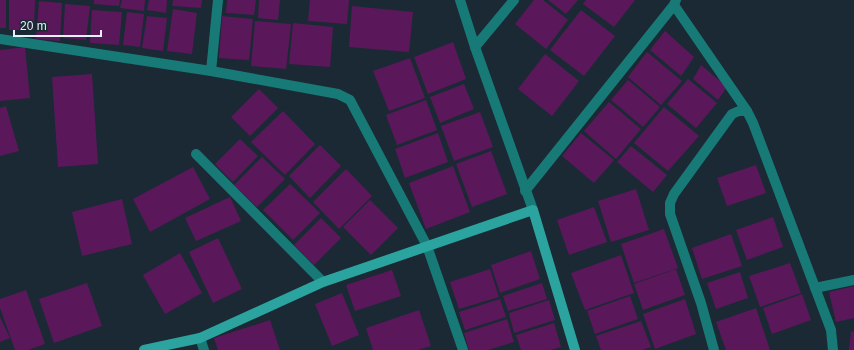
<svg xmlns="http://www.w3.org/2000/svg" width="854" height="350" font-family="Arial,sans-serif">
<rect width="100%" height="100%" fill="#1a2934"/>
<g fill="#5a185b">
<rect x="0" y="0" width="6" height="28"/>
<path d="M9 0H35L34 30H9Z"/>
<path d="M94 0H120L119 6 94 4Z"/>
<path d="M122 0H145L144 11 120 8Z"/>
<path d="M149 0H167L166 13 147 10Z"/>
<path d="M173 0H202L201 8 172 6Z"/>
<path d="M227 0H256L254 15 226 13Z"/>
<path d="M259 0H280L278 20 258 18Z"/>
<path d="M310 0H349L347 24 308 21Z"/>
<path d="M534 0H543L568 20 546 49 515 24Z"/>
<path d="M548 0H578L566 14Z"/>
<path d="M586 0H635L614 27 583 4Z"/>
<path d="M39 1 62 3 60 41 36 39Z"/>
<path d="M65 4 90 6 86 40 63 38Z"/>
<path d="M352 6 413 12 409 52 349 47Z"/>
<path d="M173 9 197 13 192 54 167 51Z"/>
<path d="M92 10 122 12 119 45 90 43Z"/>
<path d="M581 10 615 36 584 76 550 50Z"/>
<path d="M127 12 144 14 140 47 123 45Z"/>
<path d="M147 16 167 18 163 51 142 48Z"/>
<path d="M222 16 253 19 249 60 219 58Z"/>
<path d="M255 21 291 24 286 69 251 66Z"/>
<path d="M293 23 333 27 330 67 289 64Z"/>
<path d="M665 31 694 57 681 76 650 50Z"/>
<path d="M453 42 466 79 428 94 414 57Z"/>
<path d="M25 47 30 98 0 101V50Z"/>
<path d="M647 52 682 81 661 105 628 77Z"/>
<path d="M545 54 579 81 552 116 518 89Z"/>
<path d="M410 58 425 98 389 111 373 71Z"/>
<path d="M701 65 727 87 718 100 693 79Z"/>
<path d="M92 74 98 164 58 167 52 77Z"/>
<path d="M688 79 717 103 696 128 667 104Z"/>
<path d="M628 80 660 107 643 127 611 100Z"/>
<path d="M464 84 474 109 440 123 430 97Z"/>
<path d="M259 89 278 108 250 136 231 117Z"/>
<path d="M426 100 437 130 397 145 386 115Z"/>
<path d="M609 102 641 129 616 159 584 131Z"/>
<path d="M6 106 19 151 0 156V108Z"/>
<path d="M664 107 699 136 668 171 634 143Z"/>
<path d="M283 111 315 144 285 175 251 142Z"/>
<path d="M480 112 493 147 454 161 441 126Z"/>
<path d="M438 133 448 162 405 178 395 149Z"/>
<path d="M581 133 614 160 594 183 562 156Z"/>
<path d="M240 139 258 156 233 182 215 164Z"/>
<path d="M320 145 341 166 310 198 289 176Z"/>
<path d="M631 146 667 175 653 192 617 162Z"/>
<path d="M491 151 507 194 472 207 456 164Z"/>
<path d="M262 157 285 179 257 207 234 185Z"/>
<path d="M756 165 766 193 727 206 717 178Z"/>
<path d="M453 166 470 212 426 229 409 183Z"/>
<path d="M193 167 210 199 150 232 133 199Z"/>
<path d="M346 169 372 196 339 229 313 202Z"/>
<path d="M290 184 320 213 293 240 263 210Z"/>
<path d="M636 189 649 230 611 242 598 201Z"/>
<path d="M230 197 241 221 196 241 185 218Z"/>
<path d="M122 199 132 244 82 256 72 212Z"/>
<path d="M370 200 398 228 371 255 343 227Z"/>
<path d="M594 207 607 242 569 255 557 220Z"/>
<path d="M773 217 783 247 747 260 736 230Z"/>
<path d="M321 218 341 238 314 265 294 245Z"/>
<path d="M664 229 678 268 634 283 621 244Z"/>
<path d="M731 234 742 266 702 279 692 248Z"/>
<path d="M218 238 242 289 213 303 189 252Z"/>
<path d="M531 251 540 279 500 293 491 265Z"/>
<path d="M180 253 202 293 165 314 143 275Z"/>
<path d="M621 255 634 293 585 310 571 273Z"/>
<path d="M790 263 801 293 760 307 749 276Z"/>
<path d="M490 269 499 297 459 309 450 282Z"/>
<path d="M676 269 685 295 643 310 634 284Z"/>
<path d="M392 270 401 296 355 311 346 285Z"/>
<path d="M740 272 748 298 716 309 707 283Z"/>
<path d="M87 283 102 326 54 343 39 299Z"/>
<path d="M542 283 547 299 508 311 503 296Z"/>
<path d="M854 286V318L836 322 829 292Z"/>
<path d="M26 290 45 344 28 350H15L0 308V299Z"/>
<path d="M342 293 359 335 332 346 315 304Z"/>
<path d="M802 294 811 320 772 334 763 308Z"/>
<path d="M630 296 638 319 595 334 587 311Z"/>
<path d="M500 299 506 317 465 330 459 312Z"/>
<path d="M685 299 696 334 655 349 643 314Z"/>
<path d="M549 300 555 320 514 333 509 313Z"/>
<path d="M756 308 770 350H726L716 322Z"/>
<path d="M419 310 431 346 418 350H373L366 328Z"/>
<path d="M0 317 10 338 0 342Z"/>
<path d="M507 319 514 342 488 350H469L464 333Z"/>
<path d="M270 320 280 350H218L214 338Z"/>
<path d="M641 321 651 347 642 350H601L596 336Z"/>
<path d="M554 323 561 347 550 350H521L516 335Z"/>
<path d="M851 331 854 332V350H849Z"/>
</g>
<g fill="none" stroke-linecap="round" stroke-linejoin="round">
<g stroke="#177a76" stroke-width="10">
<path d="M460 0 475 47 533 210"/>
<path d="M674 5 747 111"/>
<path d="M0 39 211 71 338 94 350 100 427 246 463 350"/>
<path d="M475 47 514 0"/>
<path d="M211 71 218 0"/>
<path d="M196 154 323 282"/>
<path d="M525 191 674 5 676 0"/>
<path d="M815 288 854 280"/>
<path d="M200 338 204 350"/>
<path d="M714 350 701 303 670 214V203L674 194 732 114 739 111H747L753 123 831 330 833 350"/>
</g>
<path stroke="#2ba49f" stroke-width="10" d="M144 350 200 338 323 282 533 210 575 350"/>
</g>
<path d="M14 30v6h87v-6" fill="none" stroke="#e7f1f8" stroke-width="2"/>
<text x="20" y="30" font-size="12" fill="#e7f1f8" stroke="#1a2934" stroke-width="3" paint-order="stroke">20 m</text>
</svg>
